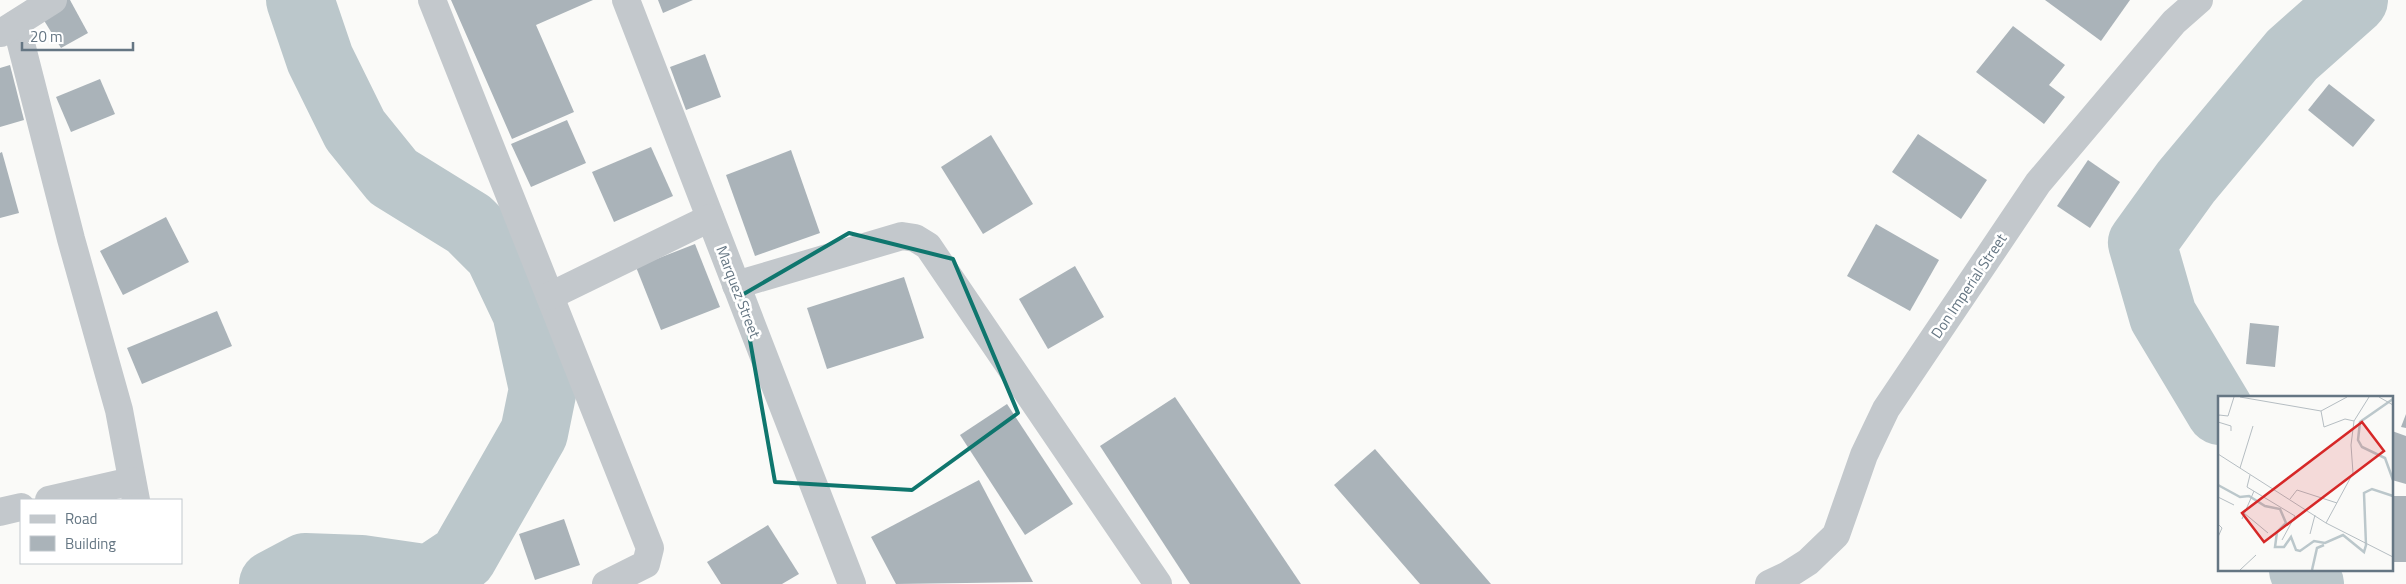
<svg xmlns="http://www.w3.org/2000/svg" width="2406" height="584" font-family="'Titillium Web',sans-serif">
<rect width="100%" height="100%" fill="#fafaf8"/>
<g fill="none" stroke-linecap="round" stroke-linejoin="round">
<g stroke="#bbc7cb" stroke-width="68">
<path d="M2220 411 2163 316 2142 243 2186 182 2292 55 2354 0"/>
<path d="M2303 570 2310 584"/>
<path d="M273 584 305 567 361 569 430 579 463 557 534 433 543 389 526 312 498 253 469 224 393 177 355 130 320 59 300 0"/>
</g>
</g>
<g fill="#aab3b9">
<path d="M64 0H70L88 33 61 48 40 14Z"/>
<path d="M451 0H593L536 25 574 112 512 139Z"/>
<path d="M658 0H693L663 13Z"/>
<path d="M2045 0H2130L2101 41Z"/>
<path d="M2013 26 2065 65 2049 85 2065 97 2044 124 1976 72Z"/>
<path d="M705 54 721 97 686 110 670 67Z"/>
<path d="M10 65 24 120 0 127V68Z"/>
<path d="M100 79 115 114 71 132 56 97Z"/>
<path d="M2329 84 2375 120 2353 147 2308 110Z"/>
<path d="M567 120 586 163 531 187 511 144Z"/>
<path d="M1918 134 1987 180 1961 219 1892 172Z"/>
<path d="M991 135 1033 204 983 234 941 167Z"/>
<path d="M651 147 673 196 614 222 592 172Z"/>
<path d="M791 150 820 233 755 256 726 175Z"/>
<path d="M2 152 19 213 0 218V153Z"/>
<path d="M2088 160 2120 182 2090 228 2057 206Z"/>
<path d="M166 217 189 262 123 295 100 251Z"/>
<path d="M1876 224 1939 260 1910 311 1847 276Z"/>
<path d="M695 244 720 307 661 330 636 267Z"/>
<path d="M1075 266 1104 317 1048 349 1019 299Z"/>
<path d="M904 277 924 338 827 369 807 308Z"/>
<path d="M217 311 232 346 142 384 127 348Z"/>
<path d="M2250 323 2279 326 2275 367 2246 364Z"/>
<path d="M1175 397 1301 584H1190L1100 446Z"/>
<path d="M1007 404 1073 504 1025 535 960 435Z"/>
<path d="M2406 414V428L2401 427Z"/>
<path d="M2392 431 2406 436V484L2392 480Z"/>
<path d="M1375 449 1491 584H1420L1334 485Z"/>
<path d="M979 480 1033 582 896 584 871 537Z"/>
<rect x="2392" y="496" width="14" height="66"/>
<path d="M564 519 580 565 535 580 519 534Z"/>
<path d="M768 525 799 574 782 584H721L707 562Z"/>
</g>
<g fill="none" stroke-linecap="round" stroke-linejoin="round">
<g stroke="#c3c8cc" stroke-width="28">
<path d="M432 0 650 548 646 564 606 584"/>
<path d="M626 0 852 584"/>
<path d="M16 24 71 239 119 410 136 500"/>
<path d="M1 33 53 0"/>
<path d="M736 285 902 236 915 238 928 246 1158 584"/>
<path d="M550 296 710 218"/>
<path d="M49 500 132 481"/>
<path d="M0 512 21 507"/>
<path d="M1769 584 1786 576 1808 562 1836 535 1864 455 1886 409 2038 183 2174 22 2199 0"/>
</g>
</g>
<path fill="none" stroke="#0f766e" stroke-width="4" stroke-linejoin="round" d="M849 233 953 259 1018 413 912 490 775 482 742 295Z"/>
<g text-anchor="middle" stroke-width="5" stroke-linejoin="round" paint-order="stroke">
<g font-size="15" fill="#657683" stroke="#fff">
<text transform="translate(1969 286) rotate(-56)" y="5">Don Imperial Street</text>
<text transform="translate(738 292) rotate(69)" y="5">Marquez Street</text>
</g>
</g>
<g transform="translate(2218 396)">
<rect width="175" height="175" fill="#fafaf8"/>
<path fill="none" stroke="#bbc7cb" stroke-width="2.5" d="M175 3 142 26 140 44 144 51 167 62 175 84M0 89 22 101 31 100 47 110 62 113 68 127 59 136 57 151H66L73 141 78 154 82 155 96 145 107 147 125 139 146 156 148 149 146 97 154 93 175 100M94 174 99 152 106 149"/>
<path fill="none" stroke="#b5bdc2" stroke-width="1" d="M22 1 103 15 129 1M161 1 175 9M103 15 106 31 127 23 136 25M0 22 1 19 10 20 16 1M0 26 13 30V35M0 58 108 127 175 161M22 72 35 30M32 79 29 91 77 120 64 144M0 101 16 109M72 103 79 94 119 107M26 117 50 137M24 123 36 95M108 127 135 77 133 49 136 25 151 1M0 128 4 132 0 141M92 138 97 119M22 174 38 159"/>
<path fill="#d62828" fill-opacity="0.15" stroke="#d62828" stroke-width="2.5" d="M144 26 166 55 46 146 24 117Z"/>
<rect width="175" height="175" fill="none" stroke="#657683" stroke-width="2.5"/>
</g>
<rect x="20" y="499" width="162" height="65" fill="#ffffff" stroke="#c1c8cd"/>
<rect x="30" y="515" width="25" height="8" fill="#c3c8cc" stroke="#c1c8cd"/>
<text x="65" y="524" font-size="15" fill="#657683">Road</text>
<rect x="30" y="536" width="25" height="15" fill="#aab3b9" stroke="#c1c8cd"/>
<text x="65" y="549" font-size="15" fill="#657683">Building</text>
<path d="M22 42v8h111v-8" fill="none" stroke="#657683" stroke-width="2.5"/>
<text x="30" y="42" font-size="15" fill="#657683" stroke="#ffffff" stroke-width="4" paint-order="stroke">20 m</text>
</svg>
